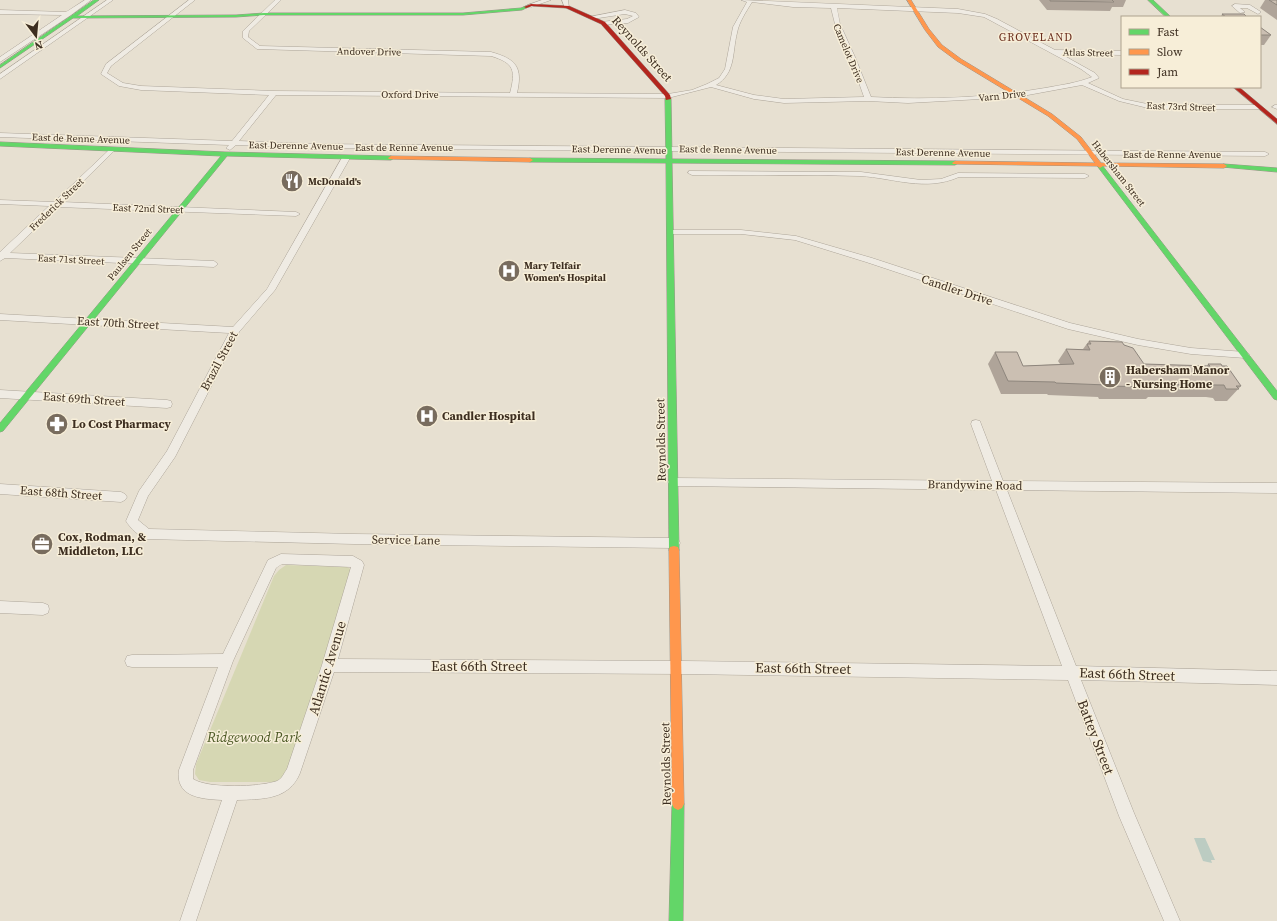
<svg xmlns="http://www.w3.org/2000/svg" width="1277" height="921" font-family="'Source Serif 4',serif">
<rect width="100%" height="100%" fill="#e7e0d1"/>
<path fill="#d6d7b3" d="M286 565 347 567 351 569V574L288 771 278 782H210L199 780 195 774 196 764 274 576 279 570Z"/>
<path fill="#bcccc2" d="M1194 838H1205L1215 860H1211L1212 863 1203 861Z"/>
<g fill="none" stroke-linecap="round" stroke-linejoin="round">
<g stroke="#ada599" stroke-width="1">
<g id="street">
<path d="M85 0H91L71 15 0 62V57L62 15 0 14V10L66 12Z"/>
<path d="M107 0H113L0 79V74Z"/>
<path d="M189 0H195L111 66 107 73 123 83 141 86 274 91 510 93C516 70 514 63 491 56L257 49 243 38V31L275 0H281L249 31 248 37 260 46 491 52C516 59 523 67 517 93L668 94 692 90 707 84 719 78 725 69 733 27 747 2 741 0 958 9 985 14 997 19 1055 50 1122 51V55L1061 54 1095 73 1099 78 1088 83 1123 99 1152 105H1258L1261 107 1258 109H1152L1119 101 1082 85 1017 97 908 103 868 101 784 103 754 99 711 87 668 98 276 95 239 141 313 144 1265 152 1269 154 1265 156 313 148 236 145 230 150 226 148 229 145 0 137V133L232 141 269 95 141 90 119 86 101 74 106 64ZM752 2 793 7 831 8 835 24 850 57 864 97 784 99 754 95 716 85C736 73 732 53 737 33 739 22 746 12 752 2ZM837 8 958 13 984 17 1081 69 1092 77C1077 83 1061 85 1045 88 988 98 928 100 871 97L855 57 840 24Z"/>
<path d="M542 0H551L531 7 528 5Z"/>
<path d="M562 0H568L569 8H565Z"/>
<path d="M1235 4 1250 5 1261 12 1258 14 1247 8H1240L1245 12 1240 13 1232 6Z"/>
<path d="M625 10 636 13 639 17 628 23 603 25 601 24V22L627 19 633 16 625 14 592 19 589 17Z"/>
<path d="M1275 105H1277V109L1272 107Z"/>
<path d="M112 148 116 150 114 151 62 202 296 212 300 214 296 216 58 207 10 253 214 261 218 264 214 267 5 258 0 261V252L49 206 0 204V200L54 202 110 149Z"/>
<path d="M343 156H349L350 158 275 290 239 332 175 457 148 496 138 520 149 529 354 534 674 538 678 539 680 543 678 547 674 548 354 544 146 539C139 536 130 528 126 521L139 491 167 451 229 333 0 320V314L233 327 267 289Z"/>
<path d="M689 171 861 172 921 180 941 179 958 173 1085 174 1089 176 1085 178 959 177C925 192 894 178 860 176 804 174 748 176 692 175L688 173Z"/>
<path d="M667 230H741L796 236 872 258 1070 323 1138 339 1191 348 1245 352 1250 355 1245 358 1191 354 1138 345 1068 329 866 262 795 240 741 234H667Z"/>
<path d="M0 390 167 400 171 401 172 404 171 407 167 408 0 398Z"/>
<path d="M976 420 980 421 981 424 1003 481 1277 483V493L1007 490 1076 666 1277 671V685L1081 680 1134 813 1180 921H1164L1119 816 1068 680 684 674 334 672 300 773C289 800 263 799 237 800L196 921H180L222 800C201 799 175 797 179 770L218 667H132L127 666 125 661 127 656 132 655 223 654 268 560 281 554 353 556 362 561 364 565 338 659 684 661 1062 666 996 490 674 486 670 485 668 482 670 479 674 478 992 481 971 424 972 421ZM282 564 351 567 322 665 287 769C284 773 282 779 277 781 259 787 209 789 193 779V770L233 661 276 568Z"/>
<path d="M0 484 121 492 125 494 127 497 125 500 121 502 0 494Z"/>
<path d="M0 601 43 603 48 605 49 609 48 613 43 615 0 613Z"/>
</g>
</g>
<g stroke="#9c958a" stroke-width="1">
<g id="fast">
<path d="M94 0H99L77 16 236 15 264 13H463L521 8 526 6 528 7 522 10 463 15H264L236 17 73 18 0 68V65Z"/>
<path d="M1148 0H1153L1171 17H1166Z"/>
<path d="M668 97 671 99 672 159 955 161 958 163 955 165 672 163 679 550 678 553 674 554 670 553 669 550 666 163 530 162 527 160 530 158 666 159 665 99Z"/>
<path d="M0 142 225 152 391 156 394 158 391 160 227 156 3 431 0 432V423L221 156 0 146Z"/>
<path d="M1224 164 1277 168V172L1222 167 1221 166Z"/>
<path d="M1098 165H1102L1277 391V400L1274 399 1098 167Z"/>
<path d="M678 798 682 800 684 804 683 921H669L672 804 674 800Z"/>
</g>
</g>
<g stroke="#9c958a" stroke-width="1">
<g id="slow">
<path d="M907 0H911L929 29 942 45 961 59 1052 114 1081 137 1101 163 1224 164 1227 166 1224 168 1103 166 1100 168 1097 166 953 164 952 163 955 161 1095 163 1077 139 1048 116 957 61 938 47 925 30Z"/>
<path d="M391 156 530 158 533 160 530 162 389 159 388 158Z"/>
<path d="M674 546 678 547 679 550 684 804 682 808 678 810 674 808 672 804 669 550 670 547Z"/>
</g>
</g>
<g stroke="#9c958a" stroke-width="1">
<g id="jam">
<path d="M531 4 569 6 605 22 670 95 671 99 666 100 665 96 601 24 566 8 532 6 526 8 524 7Z"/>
<path d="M1233 87H1239L1277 119V124Z"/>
</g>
</g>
<use href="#street" fill="#efebe3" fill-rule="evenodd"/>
<use href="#fast" fill="#63d668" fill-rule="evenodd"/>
<use href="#slow" fill="#ff974d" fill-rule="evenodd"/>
<use href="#jam" fill="#b3261e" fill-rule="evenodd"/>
</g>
<g fill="#afa499">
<path d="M1039 0H1126L1123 7H1112L1110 11 1047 10Z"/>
<path d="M1265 0H1277V20L1260 8Z"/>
<path d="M1222 14 1247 17H1221Z"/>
<path d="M1260 27 1271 35 1264 45H1260Z"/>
<path d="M1089 341 1124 345 1144 364 1207 366 1208 364 1241 386 1227 401H1215L1213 398 1206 397H1148L1146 399H1099L1098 397 1048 395 1047 394H1001L988 364 995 352 1023 366 1060 364 1058 361 1066 349H1083Z"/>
</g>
<g fill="#cbbfb2" stroke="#8e867d">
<path d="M1050 0H1112L1114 2 1050 1Z"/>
<path d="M1269 0H1277V5Z"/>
<path d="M1222 14H1244L1247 17H1226Z"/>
<path d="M1260 27 1271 35H1260Z"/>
<path d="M1089 341 1122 342 1124 345 1133 348 1144 364 1210 366 1208 364H1221L1222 366H1227L1241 386H1236L1239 389H1226L1224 385H1217L1154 384 1155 387 1108 386 1107 385 1056 383 1055 382 1008 381 995 352H1017L1023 366 1074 364 1066 349 1090 350 1087 344H1091Z"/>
</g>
<defs>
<g id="restaurant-disc" transform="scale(1.15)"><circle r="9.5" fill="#786c5e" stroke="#f7eed8"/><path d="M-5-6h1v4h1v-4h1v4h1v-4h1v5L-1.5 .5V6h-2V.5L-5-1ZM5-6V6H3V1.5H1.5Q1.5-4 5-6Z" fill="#fff"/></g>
<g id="hospital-disc" transform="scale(1.15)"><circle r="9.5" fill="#786c5e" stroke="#f7eed8"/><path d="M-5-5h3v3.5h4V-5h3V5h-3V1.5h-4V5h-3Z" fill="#fff"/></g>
<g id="building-disc" transform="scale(1.15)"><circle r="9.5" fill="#786c5e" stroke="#f7eed8"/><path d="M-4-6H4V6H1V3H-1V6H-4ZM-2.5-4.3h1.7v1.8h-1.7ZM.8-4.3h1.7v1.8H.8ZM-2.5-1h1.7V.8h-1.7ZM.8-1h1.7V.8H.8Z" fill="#fff"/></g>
<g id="pharmacy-disc" transform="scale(1.15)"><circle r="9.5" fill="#786c5e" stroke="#f7eed8"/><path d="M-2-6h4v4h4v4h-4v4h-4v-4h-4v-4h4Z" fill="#fff"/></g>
<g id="office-disc" transform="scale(1.15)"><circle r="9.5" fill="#786c5e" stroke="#f7eed8"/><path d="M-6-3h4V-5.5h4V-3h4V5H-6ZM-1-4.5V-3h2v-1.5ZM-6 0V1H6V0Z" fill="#fff"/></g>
</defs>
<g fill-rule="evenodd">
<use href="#restaurant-disc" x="292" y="181"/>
<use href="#hospital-disc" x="509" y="271"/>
<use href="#building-disc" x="1110" y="377"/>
<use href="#hospital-disc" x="427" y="416"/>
<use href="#pharmacy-disc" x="57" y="424"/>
<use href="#office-disc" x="42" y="544"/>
</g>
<g text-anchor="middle" stroke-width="3" stroke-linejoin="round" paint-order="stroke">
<g font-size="10" fill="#3d2e20" stroke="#f7eed8">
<text transform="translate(369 51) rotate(1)" y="4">Andover Drive</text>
<text transform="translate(1088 52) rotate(1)" y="4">Atlas Street</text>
<text transform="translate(849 53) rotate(67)" y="4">Camelot Drive</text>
<text x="410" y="98">Oxford Drive</text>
<text transform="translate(1002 95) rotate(-6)" y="4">Varn Drive</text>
<text transform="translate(1181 106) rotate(2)" y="4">East 73rd Street</text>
<text transform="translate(81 138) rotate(2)" y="4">East de Renne Avenue</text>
<text transform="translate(296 145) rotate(1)" y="4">East Derenne Avenue</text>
<text x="404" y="151">East de Renne Avenue</text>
<text transform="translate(619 149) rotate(1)" y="4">East Derenne Avenue</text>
<text transform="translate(728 149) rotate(1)" y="4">East de Renne Avenue</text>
<text transform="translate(943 152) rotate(1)" y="4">East Derenne Avenue</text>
<text x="1172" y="158">East de Renne Avenue</text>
<text transform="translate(1119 173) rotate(52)" y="4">Habersham Street</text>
<text transform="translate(56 204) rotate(-44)" y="4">Frederick Street</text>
<text transform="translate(148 208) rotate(2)" y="4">East 72nd Street</text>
<text transform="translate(129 254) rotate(-51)" y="4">Paulsen Street</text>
<text transform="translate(71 259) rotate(3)" y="4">East 71st Street</text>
</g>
<g font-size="10" font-weight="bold" fill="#3d2e20" stroke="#f7eed8" text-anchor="start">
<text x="308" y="185">McDonald's</text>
<text x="524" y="269">Mary Telfair<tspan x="524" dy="12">Women's Hospital</tspan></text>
</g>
<g font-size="11" letter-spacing="1" fill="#6b2e1e" stroke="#f7eed8">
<text x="1036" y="41">GROVELAND</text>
</g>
<g font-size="12" fill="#3d2e20" stroke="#f7eed8">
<text transform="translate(642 49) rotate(48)" y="4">Reynolds Street</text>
<text transform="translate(957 290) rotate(18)" y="4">Candler Drive</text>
<text transform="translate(118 323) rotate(3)" y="4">East 70th Street</text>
<text transform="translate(219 361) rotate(-62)" y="4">Brazil Street</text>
<text transform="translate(84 399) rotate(4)" y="4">East 69th Street</text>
<text transform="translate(661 440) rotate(-91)" y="4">Reynolds Street</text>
<text transform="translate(975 485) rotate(1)" y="4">Brandywine Road</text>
<text transform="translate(61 493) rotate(4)" y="4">East 68th Street</text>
<text transform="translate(406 540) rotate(1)" y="4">Service Lane</text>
<text transform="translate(666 764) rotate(-91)" y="4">Reynolds Street</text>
</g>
<g font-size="12" font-weight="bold" fill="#3d2e20" stroke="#f7eed8" text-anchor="start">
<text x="1126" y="374">Habersham Manor<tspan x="1126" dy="14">- Nursing Home</tspan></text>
<text x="442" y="420">Candler Hospital</text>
<text x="72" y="428">Lo Cost Pharmacy</text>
<text x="58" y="541">Cox, Rodman, &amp;<tspan x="58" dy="14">Middleton, LLC</tspan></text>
</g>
<g font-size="14" fill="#3d2e20" stroke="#f7eed8">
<text x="479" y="671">East 66th Street</text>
<text transform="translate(327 668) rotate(-73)" y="5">Atlantic Avenue</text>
<text transform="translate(803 668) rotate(1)" y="5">East 66th Street</text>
<text transform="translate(1127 674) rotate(2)" y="5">East 66th Street</text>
<text transform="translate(1096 737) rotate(69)" y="5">Battey Street</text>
</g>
<g font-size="14" font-style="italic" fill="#4d5a26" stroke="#f7eed8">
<text x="254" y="742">Ridgewood Park</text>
</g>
</g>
<rect x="1121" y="16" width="140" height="72" fill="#f7eed8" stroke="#ada18e"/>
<rect x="1129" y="29" width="20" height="6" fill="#63d668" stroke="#ada18e"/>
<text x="1157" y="36" font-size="12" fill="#3d2e20">Fast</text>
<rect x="1129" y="49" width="20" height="6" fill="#ff974d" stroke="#ada18e"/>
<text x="1157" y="56" font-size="12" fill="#3d2e20">Slow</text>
<rect x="1129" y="69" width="20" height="6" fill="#b3261e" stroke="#ada18e"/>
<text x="1157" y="76" font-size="12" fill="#3d2e20">Jam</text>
<g transform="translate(36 36) rotate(164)" stroke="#f7eed8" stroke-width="3" paint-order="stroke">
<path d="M0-3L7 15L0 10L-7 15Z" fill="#3d2e20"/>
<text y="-6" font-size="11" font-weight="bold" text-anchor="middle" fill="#3d2e20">N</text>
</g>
</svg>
